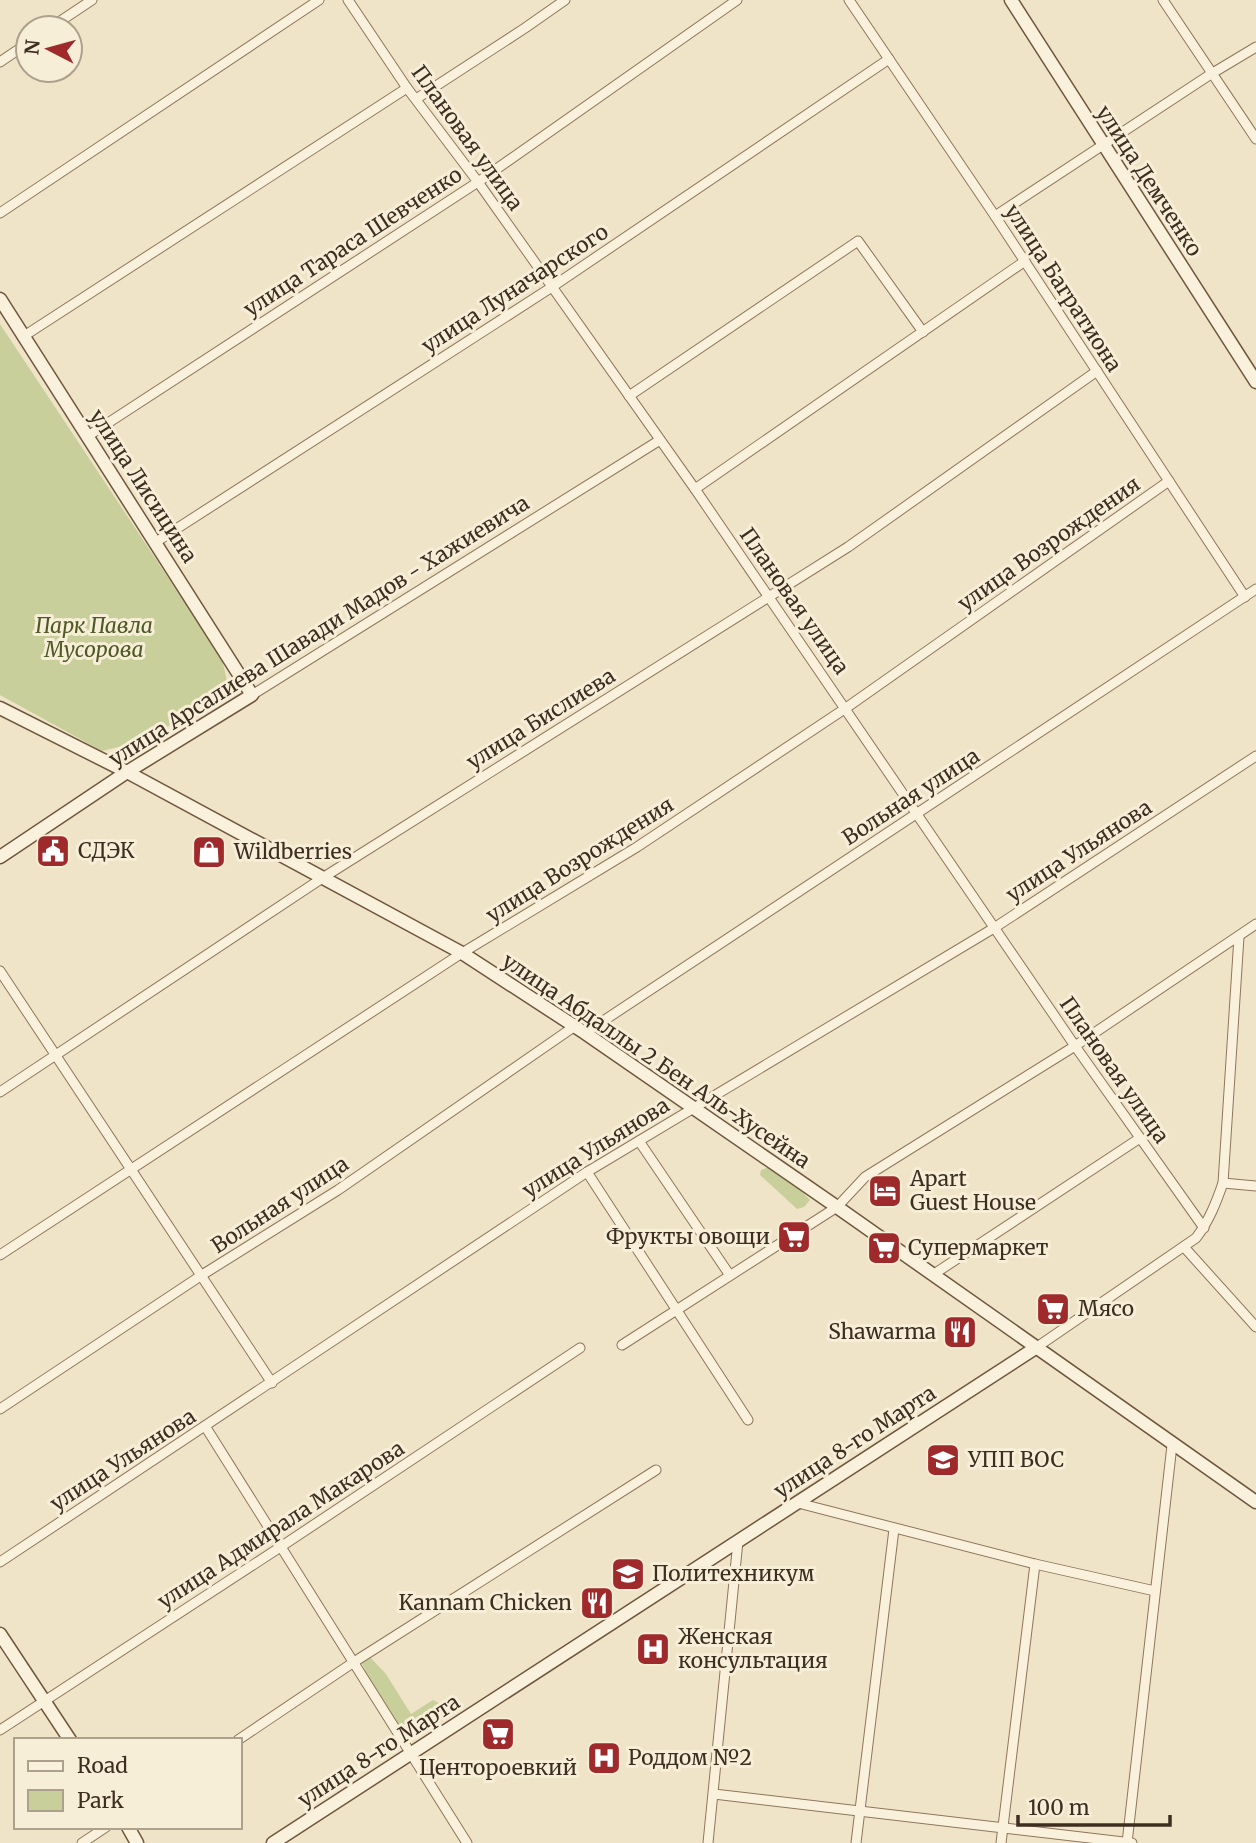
<svg xmlns="http://www.w3.org/2000/svg" width="1256" height="1843" font-family="Merriweather,serif">
<rect width="100%" height="100%" fill="#f0e4c8"/>
<g fill="#c9cf9b">
<path d="M0 324 222 659 227 681 217 697 143 741 102 751 0 695Z"/>
<path d="M769 1167 790 1179 810 1200 804 1207 797 1209 760 1175 761 1170Z"/>
<path d="M369 1656 386 1674 411 1714 433 1700 441 1704 444 1717 438 1726 409 1736 404 1733 369 1680 362 1663Z"/>
</g>
<g fill="none" stroke-linecap="round" stroke-linejoin="round">
<g stroke="#8d765c" stroke-width="11">
<g id="street">
<path d="M348 0 407 88 478 182 695 489 1075 1046 1204 1228"/>
<path d="M849 0 995 216 1245 597"/>
<path d="M1163 0 1256 139"/>
<path d="M50 28 92 0"/>
<path d="M0 62 28 43"/>
<path d="M416 99 525 28 565 0"/>
<path d="M0 213 319 0"/>
<path d="M995 216 1211 74 1256 47"/>
<path d="M24 336 407 88"/>
<path d="M629 396 858 241 923 332"/>
<path d="M88 436 478 182 737 0"/>
<path d="M695 489 1025 261"/>
<path d="M156 542 552 287 889 59"/>
<path d="M252 695 660 440"/>
<path d="M0 971 272 1383"/>
<path d="M585 1033 1256 589"/>
<path d="M0 1092 324 877 848 547 1097 371"/>
<path d="M639 1141 729 1274"/>
<path d="M587 1172 748 1420"/>
<path d="M1223 1183 1256 1186"/>
<path d="M1184 1247 1256 1327"/>
<path d="M0 1255 462 953 637 847 846 708 1169 481"/>
<path d="M934 1274 1140 1138"/>
<path d="M622 1345 837 1207 865 1177 1075 1046 1256 924"/>
<path d="M1037 1347 1196 1238C1209 1221 1216 1203 1223 1183L1239 937"/>
<path d="M0 1409 202 1275 338 1190 575 1026"/>
<path d="M205 1426 467 1843"/>
<path d="M798 1503 1035 1564 1155 1591"/>
<path d="M0 1562 587 1172 994 928 1256 756"/>
<path d="M0 1730 282 1546 580 1348"/>
<path d="M238 1740 354 1662 656 1470"/>
<path d="M714 1794 1132 1843"/>
<path d="M82 1843 106 1827"/>
<path d="M708 1843 738 1541"/>
<path d="M856 1843 894 1529"/>
<path d="M1001 1843 1035 1564"/>
<path d="M1127 1843 1172 1445"/>
</g>
</g>
<g stroke="#6f573f" stroke-width="15">
<g id="secondary">
<path d="M1011 0 1256 382"/>
<path d="M0 299 252 695 127 772 0 857"/>
<path d="M0 708 127 772 462 953 585 1033 837 1207 1256 1502"/>
<path d="M0 1634 70 1740"/>
<path d="M128 1827 137 1843"/>
<path d="M273 1843 1037 1347"/>
</g>
</g>
<use href="#street" stroke="#faf1dc" stroke-width="9"/>
<use href="#secondary" stroke="#faf1dc" stroke-width="12"/>
</g>
<defs>
<g id="civic-square" transform="scale(1.75)"><rect x="-9" y="-9" width="18" height="18" rx="4" fill="#9e2a2b" stroke="#f7eed8"/><path d="M-.6-6.5H3V-4.5H.6V-3L4-1V1h2V6H-6V1h2V-1L-.6-3ZM-1.2 2.5V6h2.4V2.5Z" fill="#fff"/></g>
<g id="shop-square" transform="scale(1.75)"><rect x="-9" y="-9" width="18" height="18" rx="4" fill="#9e2a2b" stroke="#f7eed8"/><path d="M-5-2.5h2.3a2.7 3.5 0 0 1 5.4 0H5L5.5 6h-11ZM-1.5-2.5h3a1.5 2.3 0 0 0-3 0Z" fill="#fff"/></g>
<g id="hotel-square" transform="scale(1.75)"><rect x="-9" y="-9" width="18" height="18" rx="4" fill="#9e2a2b" stroke="#f7eed8"/><path d="M-6-4.5h1.5V1H6V5H4.5V3h-9V5H-6ZM-4 0a1.8 1.8 0 1 1 3.6 0ZM.5 0V-2.5h3Q6-2.5 6 0Z" fill="#fff"/></g>
<g id="supermarket-square" transform="scale(1.75)"><rect x="-9" y="-9" width="18" height="18" rx="4" fill="#9e2a2b" stroke="#f7eed8"/><path d="M-6-5.5h2.5l.6 2H6L4.5 2H-2.5L-4.4-4H-6ZM-1.5 3.2a1.3 1.3 0 1 0 .1 0ZM3 3.2a1.3 1.3 0 1 0 .1 0Z" fill="#fff"/></g>
<g id="restaurant-square" transform="scale(1.75)"><rect x="-9" y="-9" width="18" height="18" rx="4" fill="#9e2a2b" stroke="#f7eed8"/><path d="M-5-6h1v4h1v-4h1v4h1v-4h1v5L-1.5 .5V6h-2V.5L-5-1ZM5-6V6H3V1.5H1.5Q1.5-4 5-6Z" fill="#fff"/></g>
<g id="university-square" transform="scale(1.75)"><rect x="-9" y="-9" width="18" height="18" rx="4" fill="#9e2a2b" stroke="#f7eed8"/><path d="M0-5L7-2L0 1L-7-2ZM-4 1L0 2.5L4 1V4Q0 6-4 4Z" fill="#fff"/></g>
<g id="hospital-square" transform="scale(1.75)"><rect x="-9" y="-9" width="18" height="18" rx="4" fill="#9e2a2b" stroke="#f7eed8"/><path d="M-5-5h3v3.5h4V-5h3V5h-3V1.5h-4V5h-3Z" fill="#fff"/></g>
</defs>
<g fill-rule="evenodd">
<use href="#civic-square" x="53" y="851"/>
<use href="#shop-square" x="209" y="852"/>
<use href="#hotel-square" x="885" y="1191"/>
<use href="#supermarket-square" x="794" y="1237"/>
<use href="#supermarket-square" x="884" y="1248"/>
<use href="#supermarket-square" x="1053" y="1309"/>
<use href="#restaurant-square" x="960" y="1332"/>
<use href="#university-square" x="943" y="1460"/>
<use href="#university-square" x="628" y="1574"/>
<use href="#restaurant-square" x="597" y="1603"/>
<use href="#hospital-square" x="653" y="1649"/>
<use href="#supermarket-square" x="498" y="1734"/>
<use href="#hospital-square" x="604" y="1758"/>
</g>
<g text-anchor="middle" stroke-width="6" stroke-linejoin="round" paint-order="stroke">
<g font-size="21" fill="#3d2e20" stroke="#f7eed8">
<text transform="translate(467 138) rotate(54)" y="7">Плановая улица</text>
<text transform="translate(1149 181) rotate(57)" y="7">улица Демченко</text>
<text transform="translate(353 242) rotate(-33)" y="7">улица Тараса Шевченко</text>
<text transform="translate(1063 288) rotate(57)" y="7">улица Багратиона</text>
<text transform="translate(515 289) rotate(-33)" y="7">улица Луначарского</text>
<text transform="translate(143 486) rotate(57)" y="7">улица Лисицина</text>
<text transform="translate(1049 544) rotate(-35)" y="7">улица Возрождения</text>
<text transform="translate(794 601) rotate(55)" y="7">Плановая улица</text>
<text transform="translate(319 631) rotate(-32)" y="7">улица Арсалиева Шавади Мадов - Хажиевича</text>
<text transform="translate(541 719) rotate(-32)" y="7">улица Бислиева</text>
<text transform="translate(911 797) rotate(-33)" y="7">Вольная улица</text>
<text transform="translate(1079 851) rotate(-33)" y="7">улица Ульянова</text>
<text transform="translate(580 860) rotate(-32)" y="7">улица Возрождения</text>
<text transform="translate(656 1061) rotate(34)" y="7">улица Абдаллы 2 Бен Аль-Хусейна</text>
<text transform="translate(1114 1070) rotate(55)" y="7">Плановая улица</text>
<text transform="translate(596 1148) rotate(-32)" y="7">улица Ульянова</text>
<text transform="translate(280 1205) rotate(-33)" y="7">Вольная улица</text>
<text transform="translate(855 1442) rotate(-33)" y="7">улица 8-го Марта</text>
<text transform="translate(123 1460) rotate(-33)" y="7">улица Ульянова</text>
<text transform="translate(281 1525) rotate(-33)" y="7">улица Адмирала Макарова</text>
<text transform="translate(379 1751) rotate(-33)" y="7">улица 8-го Марта</text>
</g>
<g font-size="21" font-style="italic" fill="#4d5a26" stroke="#f7eed8">
<text x="94" y="633">Парк Павла<tspan x="94" dy="24">Мусорова</tspan></text>
</g>
<g font-size="21" fill="#3d2e20" stroke="#f7eed8" text-anchor="start">
<text x="78" y="858">СДЭК</text>
<text x="234" y="859">Wildberries</text>
<text x="910" y="1186">Apart<tspan x="910" dy="24">Guest House</tspan></text>
<text x="770" y="1244" text-anchor="end">Фрукты овощи</text>
<text x="908" y="1255">Супермаркет</text>
<text x="1078" y="1316">Мясо</text>
<text x="936" y="1339" text-anchor="end">Shawarma</text>
<text x="968" y="1467">УПП ВОС</text>
<text x="652" y="1581">Политехникум</text>
<text x="572" y="1610" text-anchor="end">Kannam Chicken</text>
<text x="678" y="1644">Женская<tspan x="678" dy="24">консультация</tspan></text>
<text x="628" y="1765">Роддом №2</text>
<text x="498" y="1775" text-anchor="middle">Центороевкий</text>
</g>
</g>
<rect x="14" y="1738" width="228" height="91" fill="#f7eed8" stroke="#ada18e" stroke-width="2"/>
<rect x="28" y="1761" width="35" height="10" fill="#faf1dc" stroke="#ada18e" stroke-width="2"/>
<text x="77" y="1773" font-size="21" fill="#3d2e20">Road</text>
<rect x="28" y="1790" width="35" height="21" fill="#c9cf9b" stroke="#ada18e" stroke-width="2"/>
<text x="77" y="1808" font-size="21" fill="#3d2e20">Park</text>
<g transform="translate(49 49) rotate(276)"><circle r="33" fill="#f7eed8" stroke="#ada18e" stroke-width="2"/>
<path d="M0-5L12 26L0 18L-12 26Z" fill="#9e2a2b"/>
<text y="-10" font-size="19" font-weight="bold" text-anchor="middle" fill="#3d2e20">N</text>
</g>
<path d="M1018 1815v10h152v-10" fill="none" stroke="#3d2e20" stroke-width="3.5"/>
<text x="1028" y="1815" font-size="21" fill="#3d2e20" stroke="#f7eed8" stroke-width="5" paint-order="stroke">100 m</text>
</svg>
